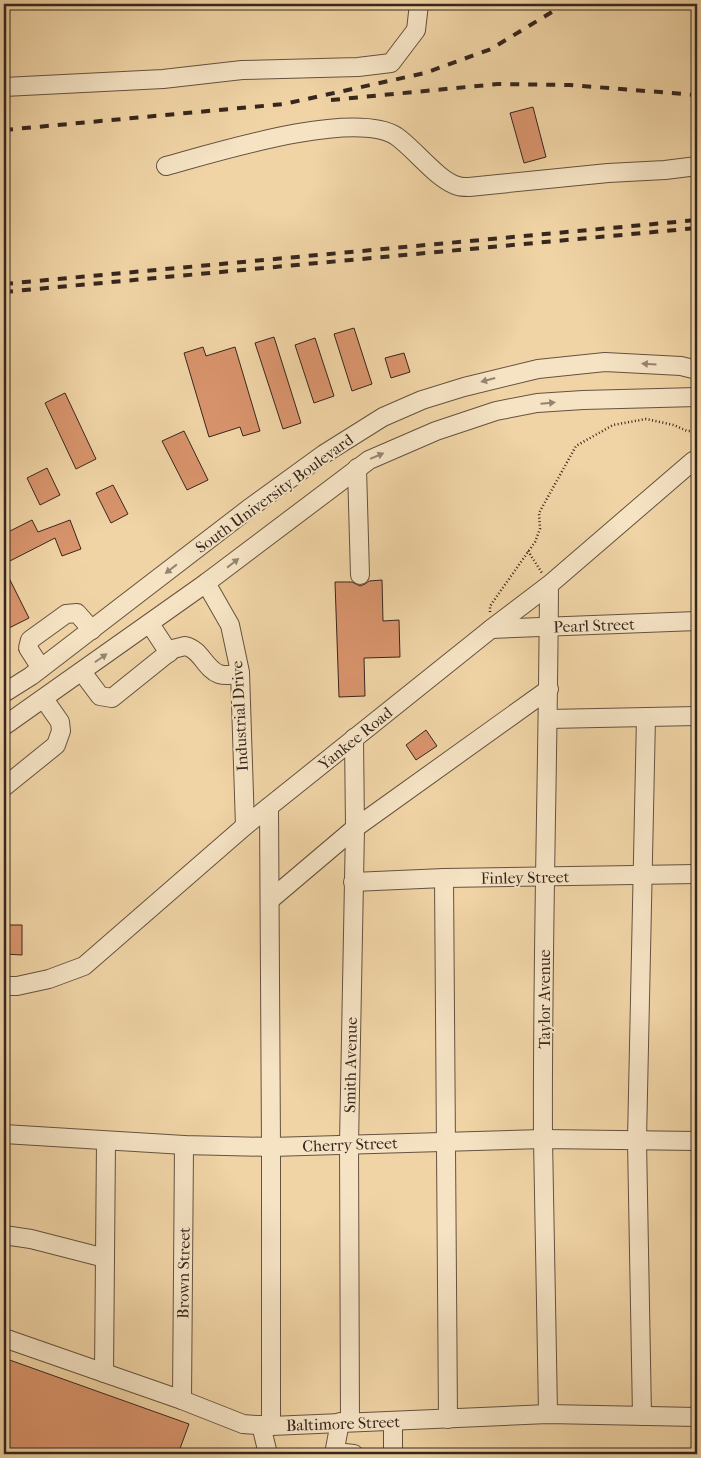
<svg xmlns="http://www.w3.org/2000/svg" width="701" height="1458" font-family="'IM FELL French Canon',serif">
<rect width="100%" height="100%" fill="#f0d4a5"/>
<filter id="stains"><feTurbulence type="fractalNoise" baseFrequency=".004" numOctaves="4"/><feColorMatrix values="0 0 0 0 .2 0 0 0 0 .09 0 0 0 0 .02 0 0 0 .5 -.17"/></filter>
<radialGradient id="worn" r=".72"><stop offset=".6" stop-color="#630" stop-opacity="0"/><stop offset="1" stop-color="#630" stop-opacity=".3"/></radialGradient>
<g fill="#d9946c" stroke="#37261e">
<path d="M533 107 546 157 524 163 510 113Z"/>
<path d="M354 328 372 384 352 391 334 334Z"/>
<path d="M274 337 301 423 283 429 255 343Z"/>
<path d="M315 338 334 396 314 403 295 345Z"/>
<path d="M203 347 206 356 235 347 260 431 243 436 240 427 209 437 184 353Z"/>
<path d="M404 353 410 372 391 378 385 358Z"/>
<path d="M65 393 96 459 76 469 45 403Z"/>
<path d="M184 431 208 480 187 490 162 441Z"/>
<path d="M47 468 60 495 40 505 27 478Z"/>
<path d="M113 485 128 514 111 523 96 493Z"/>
<path d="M32 520 38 532 70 520 81 549 62 556 55 538 4 564V534Z"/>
<path d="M4 568 29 618 7 629 4 624Z"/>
<path d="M382 580 383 621 399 620 400 657 364 658 365 696 339 697 335 582H352L360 586 365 584 369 581Z"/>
<path d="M426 730 437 746 416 760 406 745Z"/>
<path d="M4 925H22V955L4 954Z"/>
<path d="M4 1358 189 1424 178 1454H4Z"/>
</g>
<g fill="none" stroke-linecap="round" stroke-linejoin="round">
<g stroke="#655240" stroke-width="20">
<g id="minor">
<path d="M4 87 163 79 242 70 358 67 391 63 416 30 419 4"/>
<path d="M166 166C214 153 353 109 396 136 414 148 438 181 458 186 461 187 465 187 469 187L608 173 665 170 697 166"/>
<path d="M357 468 360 575"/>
<path d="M206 583 230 625 240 672 245 826"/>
<path d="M150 624 169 653"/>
<path d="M491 629 697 621"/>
<path d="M41 668 28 648 30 640 66 614 77 613 92 630"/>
<path d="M82 672 100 696 112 698 173 649 185 646C201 649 205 669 219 674 225 676 233 675 240 674"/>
<path d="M4 693 31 676 251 507 324 454 383 417 422 400 464 387 538 369 605 362 681 366 697 370"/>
<path d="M548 719 697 716"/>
<path d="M4 726 206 583 369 460 436 431 496 411 537 403 583 400 697 397"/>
<path d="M4 787 56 745 61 731 60 722 44 699"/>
<path d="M269 807 271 1147V1426"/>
<path d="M444 878 448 1419"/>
<path d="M353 882 444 878 697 874"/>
<path d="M270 900 355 828 549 689"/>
<path d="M4 986H17L49 979 84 966 245 826 491 629 549 585 693 461"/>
<path d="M4 1134 184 1145 271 1147 543 1139 697 1141"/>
<path d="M4 1235 31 1239 105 1258"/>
<path d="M4 1338 182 1400 243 1424 271 1426 548 1414 697 1417"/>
<path d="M104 1373 106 1141"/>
<path d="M182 1400 184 1145"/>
<path d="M548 1414C547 1322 544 1230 543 1139 542 954 548 770 549 585"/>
<path d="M642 1416 637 1140 646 717"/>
<path d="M350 1422 349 1144 355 828 354 738"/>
<path d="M261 1425 268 1454"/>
<path d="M335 1452 354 1454"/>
<path d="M334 1454 340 1422"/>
<path d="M393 1454V1421"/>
</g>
</g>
<g stroke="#37261e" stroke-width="2.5" stroke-dasharray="1 2.5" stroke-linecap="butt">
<path d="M528 551 542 573"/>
<path d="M490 612V606L535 542 540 529 539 513 576 446 613 425 646 419 674 425 687 431H695L697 429"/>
</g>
<use href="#minor" stroke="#f5e3c4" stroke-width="18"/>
<g stroke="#37261e" stroke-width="4" stroke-dasharray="9 9" stroke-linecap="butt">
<path d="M331 100 498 84 570 85 697 95"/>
<path d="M4 130 284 104 425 73 491 49 565 4"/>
<path d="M4 284 697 220"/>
<path d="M4 292 697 228"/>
</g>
</g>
<defs><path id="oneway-solid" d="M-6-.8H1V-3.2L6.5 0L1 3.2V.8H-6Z" transform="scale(1.25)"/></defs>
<g fill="#968471">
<use href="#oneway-solid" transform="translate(649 364) rotate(-177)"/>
<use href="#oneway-solid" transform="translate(488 380) rotate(165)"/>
<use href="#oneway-solid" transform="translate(548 403) rotate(-5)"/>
<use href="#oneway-solid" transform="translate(377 456) rotate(-23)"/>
<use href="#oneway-solid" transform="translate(233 563) rotate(-38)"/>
<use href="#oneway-solid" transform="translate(171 569) rotate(142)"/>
<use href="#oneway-solid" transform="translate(101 658) rotate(-35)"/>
</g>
<g text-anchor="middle" stroke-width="4" stroke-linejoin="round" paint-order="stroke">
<g font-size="16" fill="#37261e" stroke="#f5e3c4">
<text transform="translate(274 493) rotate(-36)" y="6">South University Boulevard</text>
<text transform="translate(594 625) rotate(-2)" y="6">Pearl Street</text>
<text transform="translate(239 716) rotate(-93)" y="6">Industrial Drive</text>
<text transform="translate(355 738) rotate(-39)" y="6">Yankee Road</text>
<text transform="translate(525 877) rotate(-1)" y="6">Finley Street</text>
<text transform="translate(544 999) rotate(-90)" y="6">Taylor Avenue</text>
<text transform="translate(350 1065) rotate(-89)" y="6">Smith Avenue</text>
<text transform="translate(350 1144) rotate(-2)" y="6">Cherry Street</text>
<text transform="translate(183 1273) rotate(-89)" y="6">Brown Street</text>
<text transform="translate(343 1423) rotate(-2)" y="6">Baltimore Street</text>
</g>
</g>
<rect width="701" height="1458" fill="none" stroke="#f0d4a5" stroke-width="20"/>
<rect x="5" y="5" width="691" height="1448" fill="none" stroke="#37261e" stroke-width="2.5"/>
<rect x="10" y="10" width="681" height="1438" fill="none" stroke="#37261e"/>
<rect width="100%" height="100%" filter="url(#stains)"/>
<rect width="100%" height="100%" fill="url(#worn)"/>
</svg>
